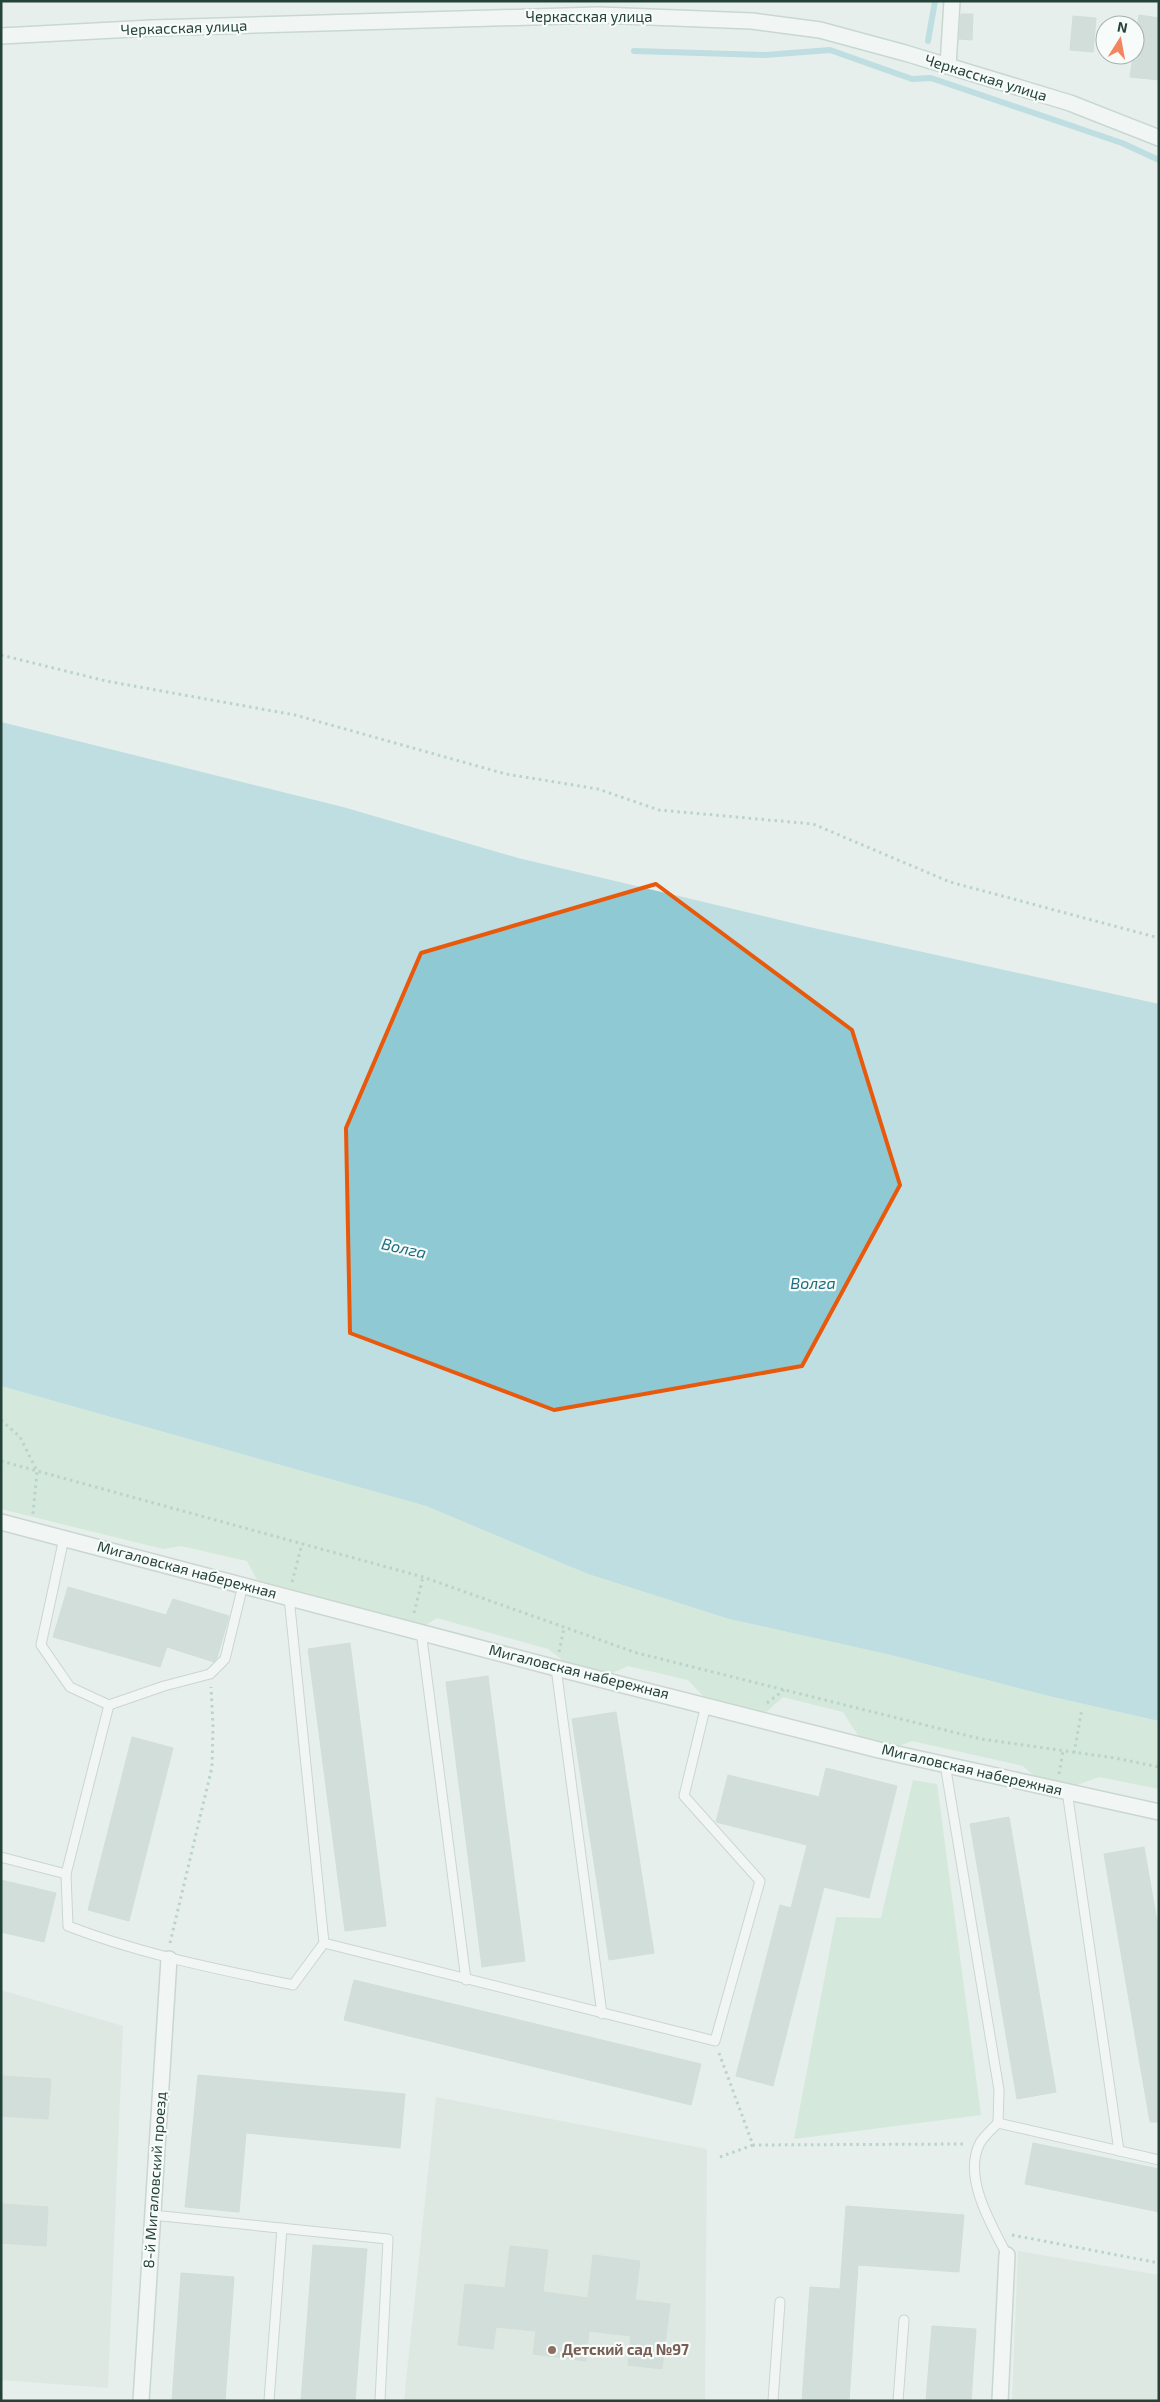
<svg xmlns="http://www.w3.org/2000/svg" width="1160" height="2402" font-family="'Exo 2',sans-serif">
<rect width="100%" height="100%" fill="#e6efeb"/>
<g fill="#d4dfda">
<path d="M1 1990 123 2026 108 2388 1 2380Z"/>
<path d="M436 2097 707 2149 705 2401H404Z"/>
<path d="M1018 2251 1159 2275V2401H1012Z"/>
</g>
<g fill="#bfe0c8">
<path d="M1 1386 426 1506 588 1574 729 1619 891 1655 1053 1697 1159 1721V1789L1099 1777 1077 1785 1036 1777 1023 1766 912 1741 896 1747 859 1737 843 1712 783 1697 765 1713 704 1697 688 1680 628 1666 610 1674 565 1662 548 1649 437 1618 426 1625 257 1580 247 1561 181 1546 163 1549 1 1509Z"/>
<path d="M913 1780 937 1784 981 2115 794 2139 836 1917 881 1918Z"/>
</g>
<path fill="#8ec9d4" d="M1 722 343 807 518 858 809 927 1159 1004V1721L1053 1697 891 1655 729 1619 588 1574 426 1506 1 1386Z"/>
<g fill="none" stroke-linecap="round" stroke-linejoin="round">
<g stroke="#8ec9d4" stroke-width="6">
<path d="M928 41 935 1"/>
<path d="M634 51 765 55 830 50 912 79 931 78 1122 143 1159 160"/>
</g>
</g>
<g fill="#bbcac4" stroke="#b8c9c2">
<path d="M961 14H973L972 40 959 39Z"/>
<path d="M1139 15 1159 18V80L1130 77Z"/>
<path d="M1073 16 1096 18 1093 52 1070 50Z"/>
<path d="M68 1587 166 1615 173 1599 229 1616 217 1658 214 1662 167 1647 160 1667 53 1637Z"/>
<path d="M350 1643 386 1926 345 1931 308 1649Z"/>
<path d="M488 1676 525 1961 482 1967 446 1682Z"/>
<path d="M616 1712 654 1953 609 1960 572 1719Z"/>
<path d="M132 1737 173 1748 129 1921 88 1910Z"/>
<path d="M826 1768 897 1786 869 1898 824 1887 773 2086 736 2076 780 1905 791 1908 807 1845 716 1822 728 1775 819 1797Z"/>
<path d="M1009 1817 1056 2092 1017 2099 970 1824Z"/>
<path d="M1144 1847 1159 1933V2122H1150L1104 1854Z"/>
<path d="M1 1880 56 1893 44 1942 1 1932Z"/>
<path d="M354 1980 701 2064 691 2105 344 2020Z"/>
<path d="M198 2075 405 2094 400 2148 246 2133 239 2212 185 2207Z"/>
<path d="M1 2076 51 2079 48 2119 1 2116Z"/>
<path d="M1033 2143 1159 2169V2212L1025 2184Z"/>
<path d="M1 2204 48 2207 46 2246 1 2243Z"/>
<path d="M846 2206 964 2215 959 2272 858 2265 849 2401H802L810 2287 840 2289Z"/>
<path d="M313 2245 367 2249 355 2401H301Z"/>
<path d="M510 2246 548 2250 543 2292 588 2298 593 2255 640 2261 635 2300 670 2304 662 2369 628 2365 631 2336 589 2331 586 2361 533 2354 536 2331 496 2327 493 2349 458 2345 465 2284 505 2288Z"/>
<path d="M181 2273 234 2277 225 2401H172Z"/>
<path d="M932 2326 976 2329 971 2401H926Z"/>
</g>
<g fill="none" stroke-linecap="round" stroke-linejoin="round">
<g stroke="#a8b8b2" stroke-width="11">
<g id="lane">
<path d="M421 1631 466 1980"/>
<path d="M556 1668 602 2014"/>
<path d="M109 1705 164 1686 210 1674 225 1659 243 1585"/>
<path d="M945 1764 999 2090 998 2123C992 2129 984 2136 980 2143 962 2177 992 2226 1007 2255"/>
<path d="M1067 1791 1119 2151"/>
<path d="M1 1857 66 1874 109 1705 70 1687 41 1645 64 1538"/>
<path d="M66 1874 68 1926C140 1954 217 1969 293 1985L324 1943 289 1597"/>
<path d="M324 1943 715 2041 760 1881 684 1796 706 1705"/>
<path d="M998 2123 1159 2160"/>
<path d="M152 2215 388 2239 380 2401"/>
<path d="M269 2401 282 2228"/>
<path d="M773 2401 780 2302"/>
<path d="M898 2401 904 2320"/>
</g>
</g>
<g stroke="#a8b8b2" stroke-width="18">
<g id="street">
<path d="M948 66 952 1"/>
<path d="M1 1522 556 1668 879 1750 1159 1812"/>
<path d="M141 2401 169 1959"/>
<path d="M1000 2401 1007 2255"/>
</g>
</g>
<g stroke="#a4bbb3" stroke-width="18">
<path id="secondary" d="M1 36 152 28 599 15 752 21 820 30 905 53 1070 103 1159 138"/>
</g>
<g stroke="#86b3a5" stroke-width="3" stroke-dasharray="2.5 4" stroke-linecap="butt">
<path d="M1 655 106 681 295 715 506 774 598 789 659 810 813 824 950 882 1159 938"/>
<path d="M1 1420 20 1437 37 1471 33 1514"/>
<path d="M1 1461 423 1577 637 1653 981 1739 1115 1758 1159 1767"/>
<path d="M292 1582 302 1544"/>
<path d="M414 1613 423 1577"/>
<path d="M559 1652 564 1628"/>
<path d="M767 1703 784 1690"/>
<path d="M1074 1753 1082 1709"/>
<path d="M1059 1774 1063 1751"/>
<path d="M170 1943 212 1767 213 1725 211 1687"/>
<path d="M719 2053 753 2145 966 2144"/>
<path d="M720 2157 753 2145"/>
<path d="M1012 2235 1159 2263"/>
</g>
<use href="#lane" stroke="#fff" stroke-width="9"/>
<use href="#street" stroke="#fff" stroke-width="15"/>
<use href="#secondary" stroke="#fff" stroke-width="15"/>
</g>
<path d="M0 0H1160V2402H0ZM656 884 852 1030 900 1185 802 1366 554 1410 350 1333 346 1128 421 953Z" fill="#e6efeb" fill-opacity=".55" fill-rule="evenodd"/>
<path fill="none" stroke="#e8590c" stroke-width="4" stroke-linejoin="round" d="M656 884 852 1030 900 1185 802 1366 554 1410 350 1333 346 1128 421 953Z"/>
<circle fill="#8d6e63" stroke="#f7fbf9" stroke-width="2" cx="552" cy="2350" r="5"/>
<g text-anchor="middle" stroke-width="4.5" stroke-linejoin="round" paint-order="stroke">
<g font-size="15" fill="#24423a" stroke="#f7fbf9">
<text x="589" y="22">Черкасская улица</text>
<text transform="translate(184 28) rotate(-2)" y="5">Черкасская улица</text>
<text transform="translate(986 78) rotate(17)" y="5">Черкасская улица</text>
<text transform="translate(187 1570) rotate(15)" y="5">Мигаловская набережная</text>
<text transform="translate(579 1672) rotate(14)" y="5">Мигаловская набережная</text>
<text transform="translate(972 1770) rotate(13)" y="5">Мигаловская набережная</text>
<text transform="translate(155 2180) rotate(-86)" y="5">8-й Мигаловский проезд</text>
</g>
<g font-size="15" font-weight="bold" fill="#785e54" stroke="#f7fbf9" text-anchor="start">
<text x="562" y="2355">Детский сад №97</text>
</g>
<g font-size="16" font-style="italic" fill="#1c6f80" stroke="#f7fbf9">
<text transform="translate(404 1248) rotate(13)" y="6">Волга</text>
<text x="813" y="1289">Волга</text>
</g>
</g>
<rect width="1160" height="2402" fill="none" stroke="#24423a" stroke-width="5"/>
<g transform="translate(1120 40) rotate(11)"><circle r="24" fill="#f7fbf9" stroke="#a3b1ad"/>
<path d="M0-4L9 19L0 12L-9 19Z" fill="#f4845f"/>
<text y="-8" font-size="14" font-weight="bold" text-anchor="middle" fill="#24423a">N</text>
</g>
</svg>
